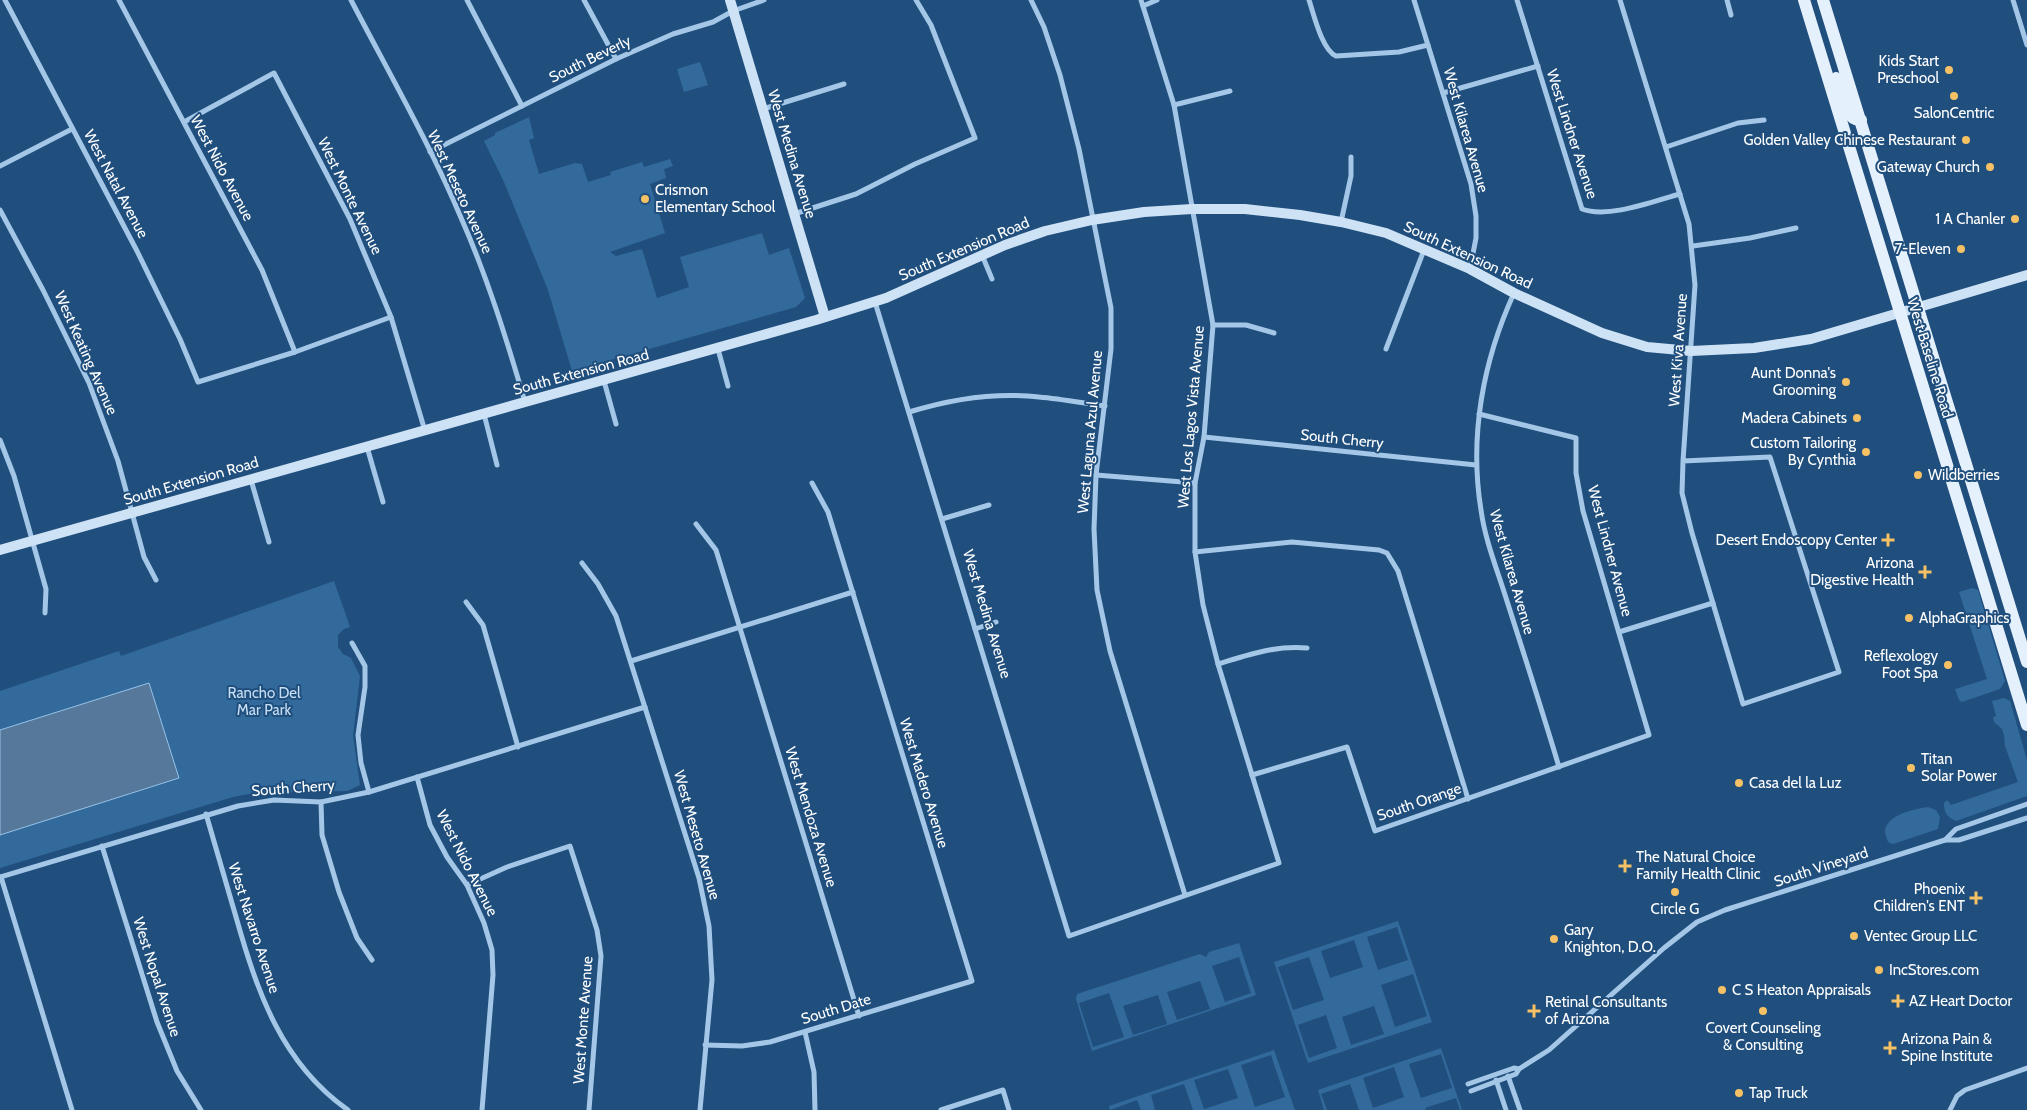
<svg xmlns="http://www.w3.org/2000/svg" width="2027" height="1110" font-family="Cabin,sans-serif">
<rect width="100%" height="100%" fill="#204f7e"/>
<g fill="#336a9c" fill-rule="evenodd">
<path d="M700 62 708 85 684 92 677 69Z"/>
<path d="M529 117 534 138 529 140 539 174 575 163 582 164 588 182 611 175 610 172 642 162 644 167 670 159 673 166 664 169 666 178 650 184 665 233 610 252 616 256 642 249 657 298 689 287 680 257 762 233 769 255 789 248 805 298 796 307 572 371 548 290 504 182 484 141 495 135V133Z"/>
<path d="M334 581 350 627 344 629 338 635V647L343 654 351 658 360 676 353 736 360 785 347 791 254 793 233 797 0 868V691L119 651 121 656Z"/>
<path d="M1972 588 1978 590 2005 681 2000 689 1962 702 1959 700 1955 689 1987 679 1959 592Z"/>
<path d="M2004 698 2010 701 2027 760V796L1956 821C1947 817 1944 813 1944 803L1947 800 1951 805 2018 782 2005 746 2004 735 2002 729 1994 722 1993 717 1996 716 1992 701Z"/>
<path d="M1928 807 1936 810 1940 817 1938 829 1893 844 1888 842C1887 839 1885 833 1885 830 1888 814 1915 809 1928 807Z"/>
<path d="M1398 921 1432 1022 1308 1063 1274 962ZM1397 927 1408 960 1378 970 1367 937ZM1354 940 1363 967 1330 978 1321 951ZM1309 957 1324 1000 1293 1010 1278 967ZM1413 974 1427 1016 1395 1027 1381 985ZM1374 1006 1384 1034 1351 1045 1342 1017ZM1326 1015 1337 1048 1309 1058 1298 1025Z"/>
<path d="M1239 943 1256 995 1092 1051 1076 999 1077 994 1200 954 1206 957 1209 952ZM1239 957 1251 993 1225 1002 1212 966ZM1200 981 1210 1009 1177 1020 1167 992ZM1109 993 1124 1037 1093 1047 1079 1003ZM1158 995 1167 1024 1133 1035 1123 1006Z"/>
<path d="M1441 1048 1462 1110H1460L1456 1098 1425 1108 1426 1110H1359L1350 1084 1321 1094 1327 1110H1324L1318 1090ZM1441 1054 1452 1088 1421 1098 1409 1064ZM1394 1067 1404 1097 1373 1108 1363 1078Z"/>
<path d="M1274 1050 1295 1110H1193L1184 1084 1151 1095 1155 1110H1141L1137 1100 1110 1110 1109 1106ZM1271 1055 1285 1097 1255 1107 1241 1065ZM1228 1069 1238 1098 1204 1109 1194 1080Z"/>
</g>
<path fill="#55789b" stroke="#97c2e8" d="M149 683 179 778 0 835V730Z"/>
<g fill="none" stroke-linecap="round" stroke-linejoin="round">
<g stroke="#a4c7e7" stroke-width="5">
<path d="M5 0 137 251 180 339 198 382 295 352 391 317"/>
<path d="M119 0 262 270 295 352"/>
<path d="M351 0C389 73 430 144 462 220 488 279 507 341 525 402"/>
<path d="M467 0 522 106"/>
<path d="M584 0 616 59"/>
<path d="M1031 0 1044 27 1060 75 1079 149 1111 308V349L1096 475 1094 529 1097 590 1110 651 1185 895"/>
<path d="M1309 0C1314 15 1322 50 1336 56L1399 52 1428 45"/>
<path d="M1414 0 1471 184 1476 216V238L1470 269"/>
<path d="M1517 0 1582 209C1608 219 1654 201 1680 194"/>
<path d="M1620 0 1689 224 1695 285 1683 461 1682 493 1692 533 1743 704 1839 672 1770 457 1683 461"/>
<path d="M1727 0 1731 15"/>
<path d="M2013 0 2027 45"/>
<path d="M1143 6 1157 0"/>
<path d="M1443 93 1538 66"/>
<path d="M1174 105 1230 91"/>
<path d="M763 109 844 84"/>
<path d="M184 122 274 73 350 219 391 317 425 431"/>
<path d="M1666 147 1738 123 1764 120"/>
<path d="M430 152 616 59 673 34 713 22 733 11 764 0"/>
<path d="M0 166 72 129"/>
<path d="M0 210 43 290 89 383 118 461 144 557 156 580"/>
<path d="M794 214 856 194 915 164 975 138 931 25 916 0"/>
<path d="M1341 222 1351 176V157"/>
<path d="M1693 246 1750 238 1796 228"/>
<path d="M982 255 992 279"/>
<path d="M1514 293C1483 361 1469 436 1481 510 1485 540 1497 569 1506 598 1524 654 1542 710 1559 767"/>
<path d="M875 302 1069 936 1279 863 1218 664 1203 605 1195 552V483L1204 437 1213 325 1174 105 1141 0"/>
<path d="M1213 325H1246L1274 333"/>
<path d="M718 349 728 386"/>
<path d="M1386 349 1424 250"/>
<path d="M604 381 616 424"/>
<path d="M909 412C951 399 995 392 1039 397 1061 399 1083 403 1105 406"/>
<path d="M484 414 497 465"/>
<path d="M1204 437 1476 465"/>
<path d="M0 440 14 476 46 589 45 613"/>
<path d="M367 447 383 502"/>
<path d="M1096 475 1195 483"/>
<path d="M251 480 269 542"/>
<path d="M942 519 989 505"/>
<path d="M696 524 716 550 859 1016"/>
<path d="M1195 552 1292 542 1379 550 1387 553 1398 571 1468 799"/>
<path d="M582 563 598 584 616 616 699 878 709 926 712 980 700 1110"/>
<path d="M466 602 483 625 518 747"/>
<path d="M975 629 996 622"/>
<path d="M1619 632 1713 603"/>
<path d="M352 643 365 666V687L358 735 361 763 369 792"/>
<path d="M631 661 853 592"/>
<path d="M1218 664C1248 655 1276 645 1307 648"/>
<path d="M1252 775 1347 747 1375 831 1649 735 1583 511 1576 473V438L1479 414"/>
<path d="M417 777 430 825 447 857 467 885 484 923 492 950 493 975 482 1110"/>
<path d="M321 802 322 835 339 892 357 938 372 960"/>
<path d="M206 814C216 848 226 883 236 917 257 991 281 1063 348 1110"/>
<path d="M1945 840 1956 829 2027 804"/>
<path d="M102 846 157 1022 177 1071 201 1110"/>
<path d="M0 877 238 806 274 800 321 802 369 792 645 707"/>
<path d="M1 877 72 1110"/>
<path d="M467 885 507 867 570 846 597 930 601 956 589 1110"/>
<path d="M805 1032 814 1072 815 1110"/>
<path d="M705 1045 742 1046 770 1042 972 981 828 512 812 483"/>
<path d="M1508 1076 1520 1110"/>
<path d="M1496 1080 1506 1110"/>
<path d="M1468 1084 1514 1068 1519 1069"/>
<path d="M1471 1091 1516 1074 1519 1069 1549 1050 1664 948 1697 922 1725 910 1945 840H1959L2027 818"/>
<path d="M941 1110 1003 1090 1009 1110"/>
<path d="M1950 1110 1957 1096 1965 1090 2027 1068"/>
</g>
<g stroke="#cee2f6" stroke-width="10">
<path d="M730 0 825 317"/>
<path d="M0 550 816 320 886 298 1005 245 1045 231 1092 220 1144 212 1192 209H1245L1300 215 1341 222 1386 233 1470 269 1514 293 1602 333 1647 347 1691 351 1754 348 1811 339 2027 275"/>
</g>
<g stroke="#e5f0fd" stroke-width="12">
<path d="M1804 0 2027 725"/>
<path d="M1823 0 2027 662"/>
<path d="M1836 78C1842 90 1843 121 1861 120"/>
</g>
</g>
<g fill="#f5c164" stroke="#204f7e" stroke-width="2">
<circle cx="1949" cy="70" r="5"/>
<circle cx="1954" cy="96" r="5"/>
<circle cx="1966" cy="140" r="5"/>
<circle cx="1990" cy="167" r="5"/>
<circle cx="645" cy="199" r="5"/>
<circle cx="2015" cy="219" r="5"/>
<circle cx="1961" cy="249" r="5"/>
<circle cx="1846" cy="382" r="5"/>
<circle cx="1857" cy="418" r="5"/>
<circle cx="1866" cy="452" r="5"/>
<circle cx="1918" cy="475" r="5"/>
<path d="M1885.5 532.5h5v5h5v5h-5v5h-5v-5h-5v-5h5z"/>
<path d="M1922.5 564.5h5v5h5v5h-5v5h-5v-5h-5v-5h5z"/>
<circle cx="1909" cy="618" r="5"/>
<circle cx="1948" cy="665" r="5"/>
<circle cx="1911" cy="768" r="5"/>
<circle cx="1739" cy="783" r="5"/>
<path d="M1622.5 858.5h5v5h5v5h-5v5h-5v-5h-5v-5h5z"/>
<circle cx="1675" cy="892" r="5"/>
<path d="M1973.5 890.5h5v5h5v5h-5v5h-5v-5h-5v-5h5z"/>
<circle cx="1854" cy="936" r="5"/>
<circle cx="1554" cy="939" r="5"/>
<circle cx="1879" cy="970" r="5"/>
<circle cx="1722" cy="990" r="5"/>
<path d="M1895.5 993.5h5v5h5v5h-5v5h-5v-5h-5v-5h5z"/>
<path d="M1531.5 1003.5h5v5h5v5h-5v5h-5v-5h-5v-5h5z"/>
<circle cx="1763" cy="1011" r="5"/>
<path d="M1887.5 1040.5h5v5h5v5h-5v5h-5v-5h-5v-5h5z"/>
<circle cx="1739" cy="1093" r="5"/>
</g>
<g text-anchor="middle" stroke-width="4" stroke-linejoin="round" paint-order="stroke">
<g font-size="15" fill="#fff" stroke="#204f7e">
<text transform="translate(590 59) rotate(-26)" y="5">South Beverly</text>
<text transform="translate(1466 130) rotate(74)" y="5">West Kilarea Avenue</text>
<text transform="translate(1572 134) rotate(72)" y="5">West Lindner Avenue</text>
<text transform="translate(792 154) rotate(73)" y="5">West Medina Avenue</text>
<text transform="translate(222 168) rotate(62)" y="5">West Nido Avenue</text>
<text transform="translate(116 184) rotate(62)" y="5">West Natal Avenue</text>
<text transform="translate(460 192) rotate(65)" y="5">West Meseto Avenue</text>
<text transform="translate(350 196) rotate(64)" y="5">West Monte Avenue</text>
<text transform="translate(964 249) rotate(-23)" y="5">South Extension Road</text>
<text transform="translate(1468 255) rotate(25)" y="5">South Extension Road</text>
<text transform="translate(1678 350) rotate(-86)" y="5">West Kiva Avenue</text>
<text transform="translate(86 353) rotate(66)" y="5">West Keating Avenue</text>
<text transform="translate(1930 358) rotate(73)" y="5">West Baseline Road</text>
<text transform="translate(581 372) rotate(-15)" y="5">South Extension Road</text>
<text transform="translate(1191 417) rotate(-85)" y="5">West Los Lagos Vista Avenue</text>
<text transform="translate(1090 432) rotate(-85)" y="5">West Laguna Azul Avenue</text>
<text transform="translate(1342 439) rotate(6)" y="5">South Cherry</text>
<text transform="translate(191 481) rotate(-16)" y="5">South Extension Road</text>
<text transform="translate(1610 551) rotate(75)" y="5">West Lindner Avenue</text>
<text transform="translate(1512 572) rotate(74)" y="5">West Kilarea Avenue</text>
<text transform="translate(987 614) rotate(73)" y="5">West Medina Avenue</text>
<text transform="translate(924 783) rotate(73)" y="5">West Madero Avenue</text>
<text transform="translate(293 788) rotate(-4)" y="5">South Cherry</text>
<text transform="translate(1419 802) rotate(-19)" y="5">South Orange</text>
<text transform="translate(811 817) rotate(73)" y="5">West Mendoza Avenue</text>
<text transform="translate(697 835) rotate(74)" y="5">West Meseto Avenue</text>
<text transform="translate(467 863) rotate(63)" y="5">West Nido Avenue</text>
<text transform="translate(1821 867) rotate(-18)" y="5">South Vineyard</text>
<text transform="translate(254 928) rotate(72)" y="5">West Navarro Avenue</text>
<text transform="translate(157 977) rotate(72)" y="5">West Nopal Avenue</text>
<text transform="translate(836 1009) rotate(-17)" y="5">South Date</text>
<text transform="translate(583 1020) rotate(-86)" y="5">West Monte Avenue</text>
</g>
<g font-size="15" fill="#fff" stroke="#204f7e" text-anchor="start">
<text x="1939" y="66" text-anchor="end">Kids Start<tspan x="1939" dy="17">Preschool</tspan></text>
<text x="1954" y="118" text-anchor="middle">SalonCentric</text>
<text x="1956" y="145" text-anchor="end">Golden Valley Chinese Restaurant</text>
<text x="1980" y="172" text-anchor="end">Gateway Church</text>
<text x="655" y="195">Crismon<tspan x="655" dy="17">Elementary School</tspan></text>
<text x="2005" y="224" text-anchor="end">1 A Chanler</text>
<text x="1951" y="254" text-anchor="end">7-Eleven</text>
<text x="1836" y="378" text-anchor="end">Aunt Donna's<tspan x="1836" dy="17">Grooming</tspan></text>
<text x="1847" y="423" text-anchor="end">Madera Cabinets</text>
<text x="1856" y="448" text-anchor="end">Custom Tailoring<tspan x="1856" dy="17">By Cynthia</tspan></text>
<text x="1928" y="480">Wildberries</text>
<text x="1877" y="545" text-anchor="end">Desert Endoscopy Center</text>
<text x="1914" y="568" text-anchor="end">Arizona<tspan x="1914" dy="17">Digestive Health</tspan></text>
<text x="1919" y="623">AlphaGraphics</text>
<text x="1938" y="661" text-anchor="end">Reflexology<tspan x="1938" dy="17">Foot Spa</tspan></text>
<text x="1921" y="764">Titan<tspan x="1921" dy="17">Solar Power</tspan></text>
<text x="1749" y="788">Casa del la Luz</text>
<text x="1636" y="862">The Natural Choice<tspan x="1636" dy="17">Family Health Clinic</tspan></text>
<text x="1965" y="894" text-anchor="end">Phoenix<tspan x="1965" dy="17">Children's ENT</tspan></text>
<text x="1675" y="914" text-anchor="middle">Circle G</text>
<text x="1564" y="935">Gary<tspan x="1564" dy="17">Knighton, D.O.</tspan></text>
<text x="1864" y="941">Ventec Group LLC</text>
<text x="1889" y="975">IncStores.com</text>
<text x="1732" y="995">C S Heaton Appraisals</text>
<text x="1909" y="1006">AZ Heart Doctor</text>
<text x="1545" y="1007">Retinal Consultants<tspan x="1545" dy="17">of Arizona</tspan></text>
<text x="1763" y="1033" text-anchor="middle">Covert Counseling<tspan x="1763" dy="17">&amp; Consulting</tspan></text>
<text x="1901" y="1044">Arizona Pain &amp;<tspan x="1901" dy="17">Spine Institute</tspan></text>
<text x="1749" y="1098">Tap Truck</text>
</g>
<g font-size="15" fill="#c7dff5" stroke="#204f7e">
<text x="264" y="698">Rancho Del<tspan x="264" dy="17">Mar Park</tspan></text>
</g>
</g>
</svg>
